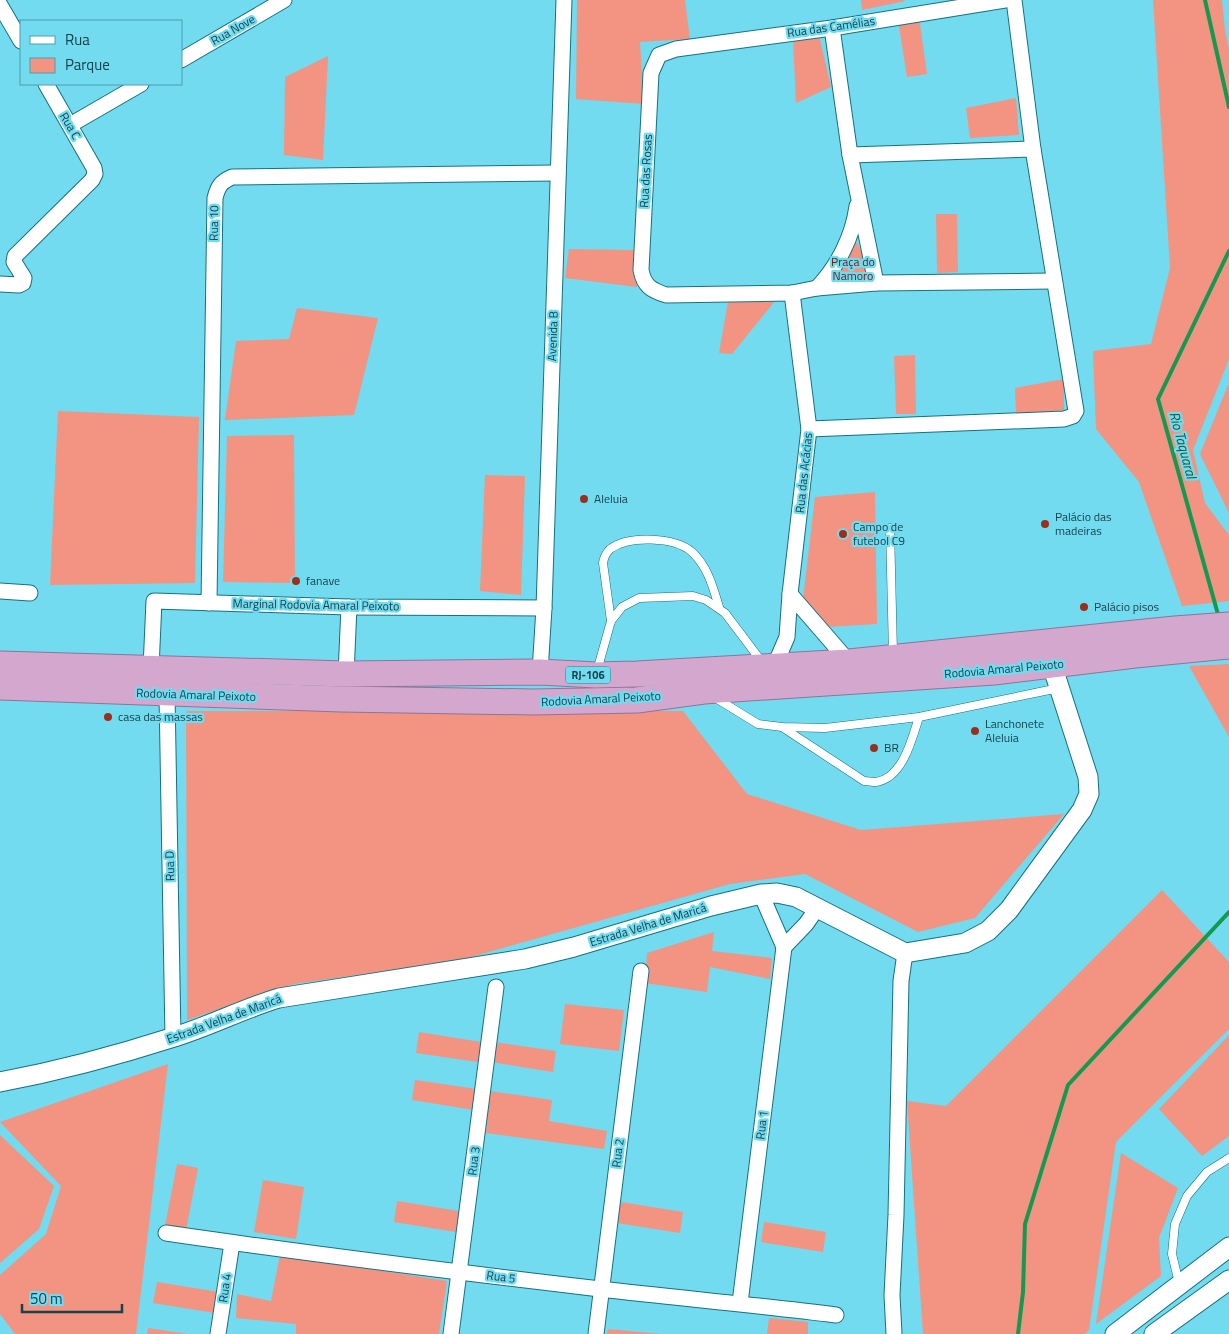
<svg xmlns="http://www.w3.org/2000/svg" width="1229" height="1334" font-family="'Titillium Web',sans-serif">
<rect width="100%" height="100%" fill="#72dbef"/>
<g fill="#f29481">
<path d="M577 0H685L690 39 640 42 644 104 576 99Z"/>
<path d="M861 0H904L905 1 862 10Z"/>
<path d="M1153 0H1222L1225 30 1229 49V359L1193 450 1205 503 1229 535V601L1182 606 1139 482 1096 429 1093 351 1151 344 1170 268Z"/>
<path d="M919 17 927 74 907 77 898 20Z"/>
<path d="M819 35 831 87 796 103 793 40Z"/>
<path d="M328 56 323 160 284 155 285 77Z"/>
<path d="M1016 98 1019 135 970 138 966 108Z"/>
<path d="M936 214H957L958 272 937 273Z"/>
<path d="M853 236 863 254 868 273 864 280 831 282Z"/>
<path d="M569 249 634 250 637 287 565 278Z"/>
<path d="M775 301 732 354 719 353 728 302Z"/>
<path d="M297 308 378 318 354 415 225 420 236 341 289 339Z"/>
<path d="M915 355 916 414H896L894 356Z"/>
<path d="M1064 379V410L1016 415 1015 388Z"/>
<path d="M1228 385H1229V513L1200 454Z"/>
<path d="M58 411 199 417 195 583 50 585Z"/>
<path d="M294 435 295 583 223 582 227 436Z"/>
<path d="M485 475 525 476 521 595 480 591Z"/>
<path d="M875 492 877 624 827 627 803 599 815 497Z"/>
<path d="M1229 664V737L1189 666Z"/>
<path d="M186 711H683L747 794 861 830 1064 814 975 918 918 932 805 874 730 884 457 961 294 984 187 1020Z"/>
<path d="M1162 890 1229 962V1029L1116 1142 1089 1330 1085 1334H923L907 1101 946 1106Z"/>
<path d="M714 932 712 951 772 958 770 979 710 967 707 992 645 983 647 953Z"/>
<path d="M565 1004 624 1010 619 1051 560 1044Z"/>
<path d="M419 1032 481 1042 478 1062 416 1053Z"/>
<path d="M1229 1035V1136L1202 1156 1159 1109Z"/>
<path d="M494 1042 556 1051 553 1072 491 1062Z"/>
<path d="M168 1064 136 1334H15L0 1314V1275L46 1234 61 1186 0 1122Z"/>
<path d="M415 1080 477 1089 474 1110 412 1100Z"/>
<path d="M490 1091 552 1100 549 1121 607 1131 604 1149 486 1133Z"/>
<path d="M0 1135 54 1186 39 1229 0 1263Z"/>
<path d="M1121 1153 1178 1188 1159 1238 1161 1276 1096 1324Z"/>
<path d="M177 1164 198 1168 186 1230 165 1226Z"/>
<path d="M263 1180 304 1187 296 1239 254 1232Z"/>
<path d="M397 1201 459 1211 456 1232 394 1222Z"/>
<path d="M621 1202 683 1212 680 1233 617 1223Z"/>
<path d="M764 1222 826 1232 823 1252 761 1242Z"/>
<path d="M280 1255 447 1281 439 1334H296V1324L236 1318 237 1294 271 1301Z"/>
<path d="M157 1282 219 1292 215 1313 153 1303Z"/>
<path d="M769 1318 808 1322V1334H767Z"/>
<path d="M148 1328 188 1334H147Z"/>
<path d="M608 1329 661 1334H607Z"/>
</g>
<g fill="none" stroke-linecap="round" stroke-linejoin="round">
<g stroke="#149950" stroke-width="4">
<path d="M1205 0 1229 107"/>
<path d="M1219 618 1158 399 1229 251"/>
<path d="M1018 1334 1023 1292 1025 1224 1068 1085 1229 912"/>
</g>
<g stroke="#17707f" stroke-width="9">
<g id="service">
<path d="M890 528 893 653"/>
<path d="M611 621 603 563C604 557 606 553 610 549 629 535 675 537 692 552 708 567 713 587 719 607"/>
<path d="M597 671 611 621 622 607 639 598 693 596 706 600 725 613 762 662"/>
<path d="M714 697 758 724 782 727 825 728 919 717 1059 688"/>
<path d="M782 727 864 781C868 781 872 782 876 782 903 778 912 739 919 717"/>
<path d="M1179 1283 1172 1254 1175 1224 1187 1196 1207 1172 1229 1158"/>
</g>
</g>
<g stroke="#17707f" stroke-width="17">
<g id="minor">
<path d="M1005 0 832 28 676 49 659 55 651 73 641 270C644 286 651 290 666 295L792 293 817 288 876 283 1053 281"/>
<path d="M0 5 21 41"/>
<path d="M832 28 850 155 876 283"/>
<path d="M181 60 284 0"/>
<path d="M70 125 141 84"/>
<path d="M850 155 1033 149"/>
<path d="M0 284 19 285 23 283 24 278 14 262 15 256 92 180 95 174 94 168 46 84"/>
<path d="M817 288C838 266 853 236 857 206"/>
<path d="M809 429 1064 419 1073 416 1076 411 1033 149 1014 0"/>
<path d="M0 591 30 593"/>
<path d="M790 594 849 662"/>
<path d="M209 603 215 198C218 186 221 182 232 177L558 173"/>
<path d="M774 667 787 637 790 594 809 429 792 293"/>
<path d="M151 668 154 601 349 607 544 608"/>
<path d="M540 672 544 608 564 0"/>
<path d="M346 674 349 607"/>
<path d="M167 694 173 1038"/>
<path d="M761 894 784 947 806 924 818 907"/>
<path d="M166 1233C310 1254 455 1272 600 1289 678 1298 757 1305 836 1315"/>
<path d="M740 1303 784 947"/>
<path d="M218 1334 232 1243"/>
<path d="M451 1334 496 987"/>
<path d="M596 1334 641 971"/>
<path d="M894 1334 892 1295 896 1215 901 981 905 953"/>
</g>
</g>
<g stroke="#17707f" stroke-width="21">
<g id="tertiary">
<path d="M0 1082C58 1071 115 1056 171 1038 208 1027 242 1009 279 998L525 959 574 947 711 906 761 894 777 893 796 897 905 953 965 943 988 931 1009 910 1082 810 1089 794 1088 777 1052 665"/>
<path d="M1115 1334 1229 1247"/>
<path d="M1154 1334 1229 1280"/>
</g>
</g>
<g stroke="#8a7698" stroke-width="27">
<g id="trunk">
<path d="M0 664 346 674 540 672 596 675 637 674 849 662 1175 629 1229 625"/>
<path d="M0 687 341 699 533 702 637 700 704 691 994 672 1135 655 1229 646"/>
</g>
</g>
<use href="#service" stroke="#fff" stroke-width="8"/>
<use href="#minor" stroke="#fff" stroke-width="15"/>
<use href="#tertiary" stroke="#fff" stroke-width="19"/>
<use href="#trunk" stroke="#d4a8ce" stroke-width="25"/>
</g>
<g fill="#99301e" stroke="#72dbef" stroke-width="2">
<circle cx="584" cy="499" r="5"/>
<circle cx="1045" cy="524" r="5"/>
<circle cx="843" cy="534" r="5"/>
<circle cx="296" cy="581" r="5"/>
<circle cx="1084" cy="607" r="5"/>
<circle cx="108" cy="717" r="5"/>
<circle cx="975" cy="731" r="5"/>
<circle cx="874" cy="748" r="5"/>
</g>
<g text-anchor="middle" stroke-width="4.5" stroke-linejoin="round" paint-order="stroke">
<rect fill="#72dbef" stroke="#32717d" stroke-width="1" x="565.5" y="666.5" width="45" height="17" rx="4"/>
<g font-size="11" font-weight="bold" fill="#16434c">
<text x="588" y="679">RJ-106</text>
</g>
<g font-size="12" fill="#16434c" stroke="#72dbef">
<text transform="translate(831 27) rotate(-8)" y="4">Rua das Camélias</text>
<text transform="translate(233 30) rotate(-30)" y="4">Rua Nove</text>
<text transform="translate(70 126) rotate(60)" y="4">Rua C</text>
<text transform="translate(646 171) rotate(-87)" y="4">Rua das Rosas</text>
<text transform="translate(214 223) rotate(-89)" y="4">Rua 10</text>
<text transform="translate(553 336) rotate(-88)" y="4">Avenida B</text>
<text transform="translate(804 473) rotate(-84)" y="4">Rua das Acácias</text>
<text transform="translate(316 605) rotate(1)" y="4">Marginal Rodovia Amaral Peixoto</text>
<text transform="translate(1004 669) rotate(-5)" y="4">Rodovia Amaral Peixoto</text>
<text transform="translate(196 695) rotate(2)" y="4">Rodovia Amaral Peixoto</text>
<text transform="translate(601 699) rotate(-3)" y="4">Rodovia Amaral Peixoto</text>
<text transform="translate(170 866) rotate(-91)" y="4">Rua D</text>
<text transform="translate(648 925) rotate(-17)" y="4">Estrada Velha de Maricá</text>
<text transform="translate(224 1019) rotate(-20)" y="4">Estrada Velha de Maricá</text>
<text transform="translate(762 1125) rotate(-83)" y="4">Rua 1</text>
<text transform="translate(618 1153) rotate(-83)" y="4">Rua 2</text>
<text transform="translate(474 1161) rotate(-83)" y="4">Rua 3</text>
<text transform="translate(501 1277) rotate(7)" y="4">Rua 5</text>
<text transform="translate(225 1288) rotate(-82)" y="4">Rua 4</text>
</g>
<g font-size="12" fill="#6c2114" stroke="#72dbef">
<text x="853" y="266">Praça do<tspan x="853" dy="14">Namoro</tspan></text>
</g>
<g font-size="12" fill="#16434c" stroke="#72dbef" text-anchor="start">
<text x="594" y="503">Aleluia</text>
<text x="1055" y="521">Palácio das<tspan x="1055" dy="14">madeiras</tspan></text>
<text x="853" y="531">Campo de<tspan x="853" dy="14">futebol C9</tspan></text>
<text x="306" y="585">fanave</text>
<text x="1094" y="611">Palácio pisos</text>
<text x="118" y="721">casa das massas</text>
<text x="985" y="728">Lanchonete<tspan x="985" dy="14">Aleluia</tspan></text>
<text x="884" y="752">BR</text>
</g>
<g font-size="14" font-style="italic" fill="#245232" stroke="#72dbef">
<text transform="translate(1183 445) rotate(75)" y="5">Rio Taquaral</text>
</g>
</g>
<rect x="20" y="20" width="162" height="65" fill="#72dbef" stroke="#4d9eae"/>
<rect x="30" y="36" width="25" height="8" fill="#ffffff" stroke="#4d9eae"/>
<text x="65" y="45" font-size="15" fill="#16434c">Rua</text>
<rect x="30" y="58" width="25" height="15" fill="#f29481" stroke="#4d9eae"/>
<text x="65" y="70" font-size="15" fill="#16434c">Parque</text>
<path d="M22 1304v8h100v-8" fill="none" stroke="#16434c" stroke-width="2.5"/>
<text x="30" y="1304" font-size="15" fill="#16434c" stroke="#72dbef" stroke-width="4" paint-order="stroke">50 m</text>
</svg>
